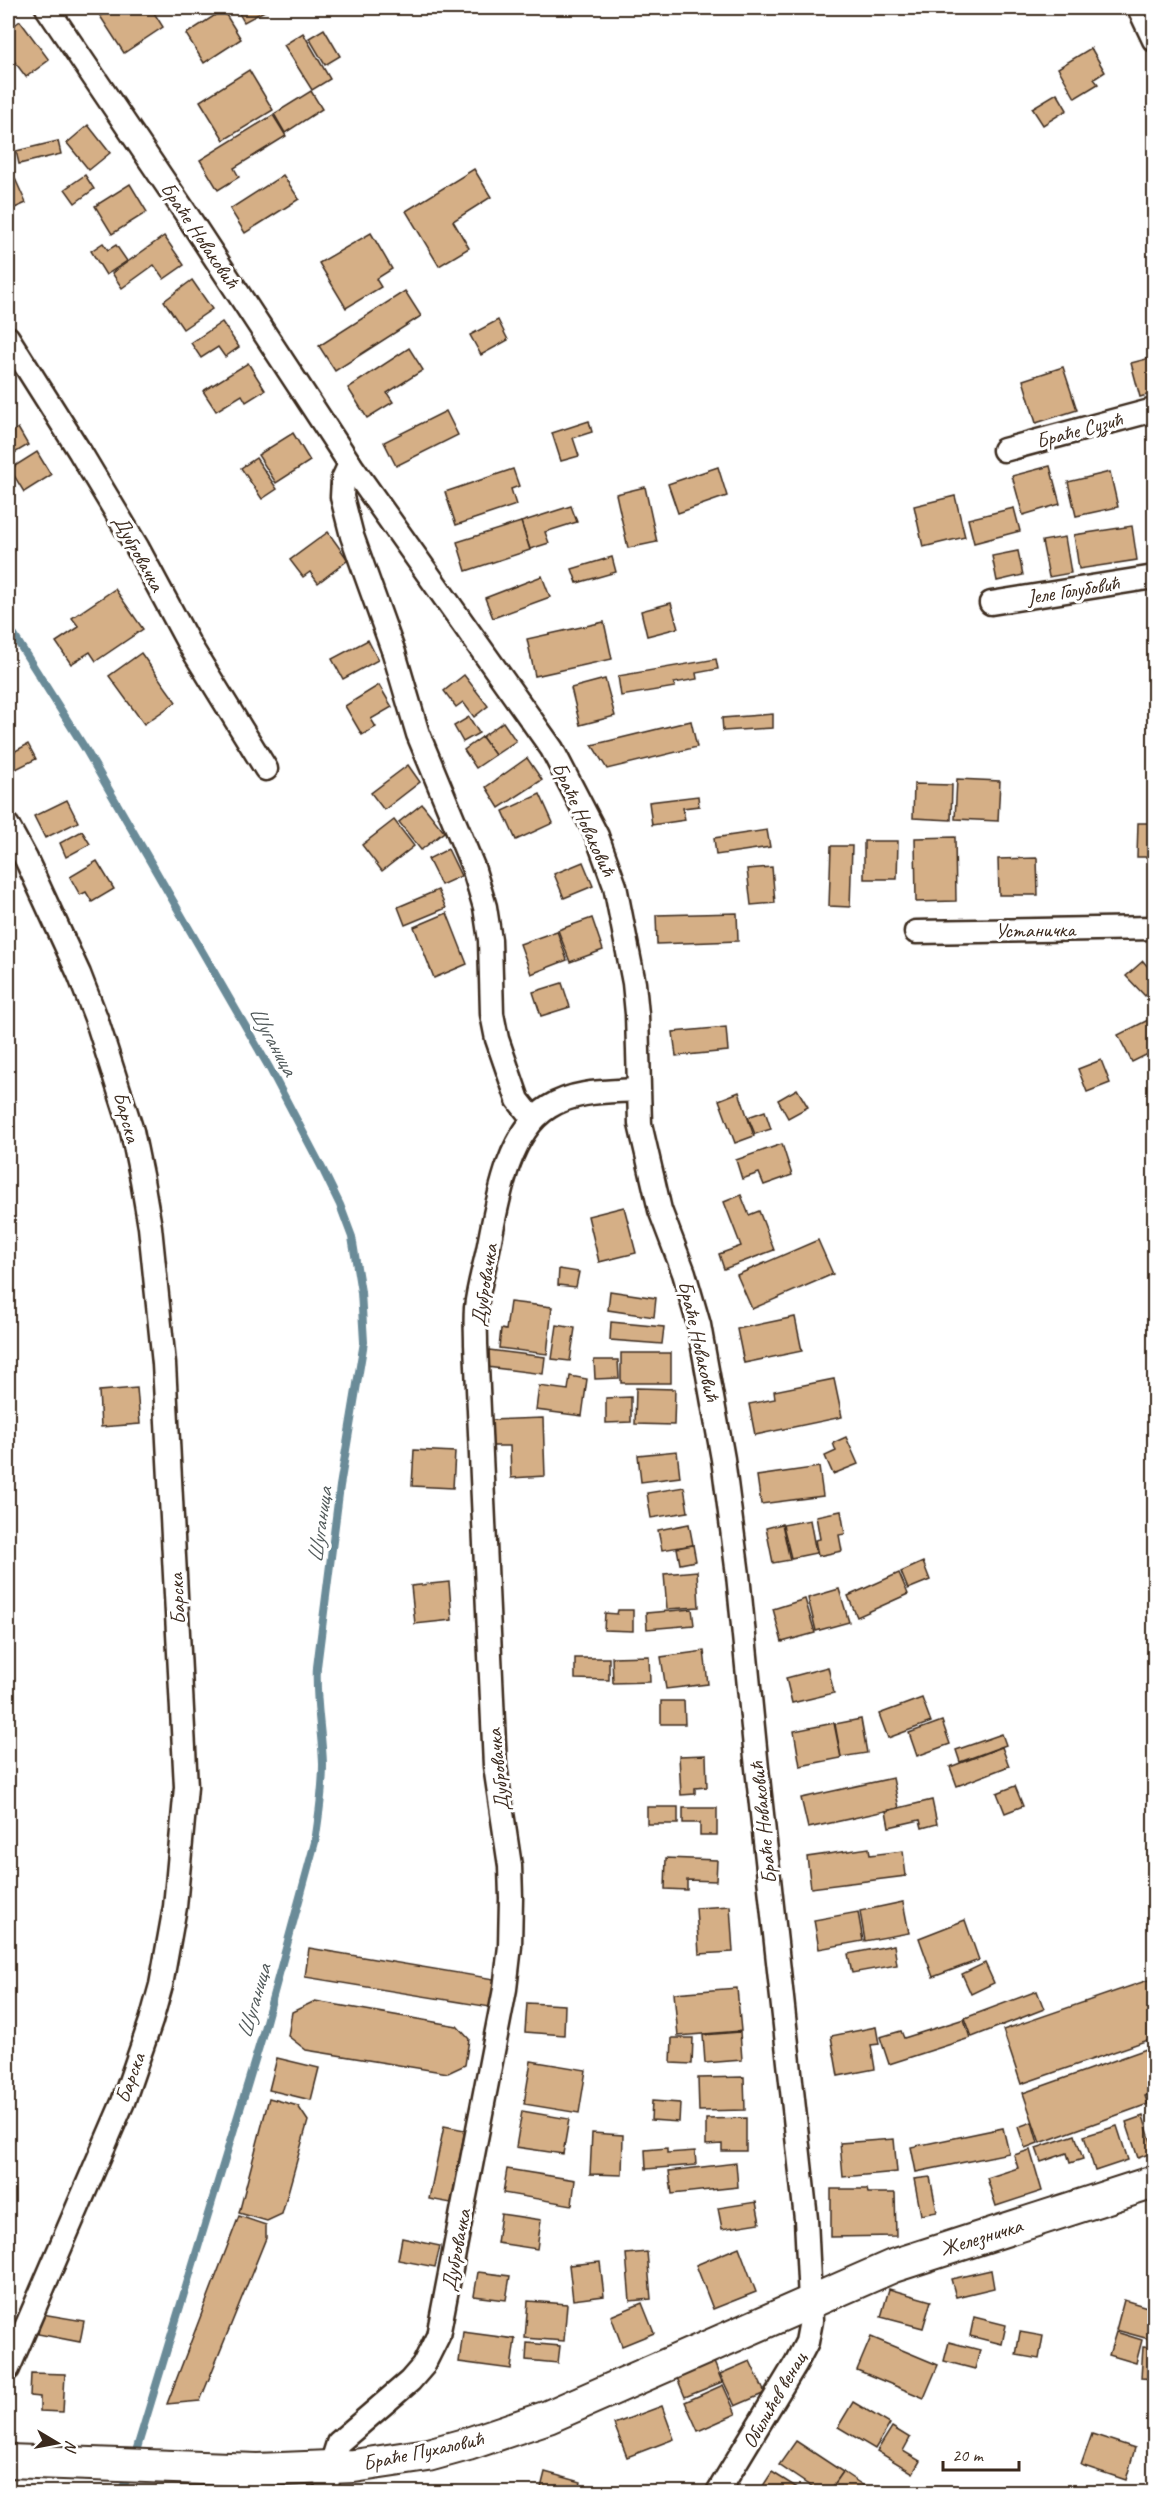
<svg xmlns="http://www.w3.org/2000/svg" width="1162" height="2500" font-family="Caveat,sans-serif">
<rect width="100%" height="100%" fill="#fff"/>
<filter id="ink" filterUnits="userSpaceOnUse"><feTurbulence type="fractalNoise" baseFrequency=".0167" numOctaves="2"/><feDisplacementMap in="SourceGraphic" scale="12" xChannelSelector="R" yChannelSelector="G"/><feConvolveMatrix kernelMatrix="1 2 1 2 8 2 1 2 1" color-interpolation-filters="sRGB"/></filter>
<g filter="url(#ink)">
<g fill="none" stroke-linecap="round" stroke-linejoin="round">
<g stroke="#6a8b98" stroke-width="8">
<path d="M8 626 86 750 270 1069 323 1170 340 1205 352 1237 361 1292 364 1342 340 1486 317 1667C315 1700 322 1731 323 1764 323 1790 319 1816 315 1842L261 2040 134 2458"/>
<path d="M121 2492 130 2472"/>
</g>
</g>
<g fill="#d5af86" stroke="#3b2a1e" stroke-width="1.5">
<path d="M112 8H151L163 27 124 53 100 16Z"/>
<path d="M236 8H270L244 22Z"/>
<path d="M223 10 241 39 204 63 186 34Z"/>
<path d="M20 21 49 60 26 77 8 53V30Z"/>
<path d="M324 29 340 56 325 65 309 38Z"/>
<path d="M303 33 330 79 312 90 284 45Z"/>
<path d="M1091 48 1105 72 1094 79 1098 84 1075 98 1058 68Z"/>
<path d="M249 70 273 110 224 140 200 101Z"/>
<path d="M311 91 322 109 285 133 274 114Z"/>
<path d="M1057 93 1067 110 1043 125 1032 108Z"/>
<path d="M273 115 286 136 234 168 239 177 218 190 200 160Z"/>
<path d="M88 125 110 153 89 170 67 143Z"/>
<path d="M58 141 61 154 19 164 16 151Z"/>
<path d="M474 169 491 197 453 221 469 248 439 266 406 211Z"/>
<path d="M13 174 26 203 8 211V176Z"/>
<path d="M85 175 94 189 75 203 65 189Z"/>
<path d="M283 175 299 199 245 233 230 209Z"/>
<path d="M130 184 147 212 112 234 95 206Z"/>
<path d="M371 233 392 269 376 279 381 287 346 308 319 263Z"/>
<path d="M164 236 184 265 164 279 154 265 122 288 112 273Z"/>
<path d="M103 243 108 250 116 245 127 261 106 275 91 251Z"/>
<path d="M192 280 212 309 183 329 164 301Z"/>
<path d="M405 291 421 316 335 371 319 346Z"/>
<path d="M498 320 508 340 481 355 470 335Z"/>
<path d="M222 322 239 347 225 357 218 347 201 358 191 343Z"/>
<path d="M409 348 423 370 387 393 393 402 367 418 348 388Z"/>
<path d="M1154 357V393L1140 397 1131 363Z"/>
<path d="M248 363 265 390 246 402 242 395 216 411 203 391Z"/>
<path d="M1063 367 1077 410 1036 423 1023 380Z"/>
<path d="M446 411 458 435 396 466 384 442Z"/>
<path d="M589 421 592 432 573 438 579 456 561 461 552 433Z"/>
<path d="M18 428 28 445 8 457V435Z"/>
<path d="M293 433 310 461 276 483 258 455Z"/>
<path d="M37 452 51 475 24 492 10 469Z"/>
<path d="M256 458 277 489 262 499 241 468Z"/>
<path d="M1050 466 1060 504 1023 515 1012 476Z"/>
<path d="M718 467 727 496 678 513 668 484Z"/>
<path d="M513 469 519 486 511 489 516 505 456 525 445 492Z"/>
<path d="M1110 472 1118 507 1076 516 1068 482Z"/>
<path d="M645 487 657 542 628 548 616 494Z"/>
<path d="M955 496 965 537 923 547 914 506Z"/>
<path d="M571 506 577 522 545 532 549 543 530 549 521 522Z"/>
<path d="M1014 508 1020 531 974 543 968 519Z"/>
<path d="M521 522 530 550 466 571 457 542Z"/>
<path d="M1132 526 1137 560 1079 569 1074 535Z"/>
<path d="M328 532 348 560 318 583 310 572 303 577 290 560Z"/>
<path d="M1065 537 1071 573 1049 577 1042 541Z"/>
<path d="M1018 551 1023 575 997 581 992 556Z"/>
<path d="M612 557 616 572 577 583 572 569Z"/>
<path d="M542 576 550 597 493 618 485 598Z"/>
<path d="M115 589 143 629 96 661 90 652 71 664 56 642 79 627 72 618Z"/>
<path d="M671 603 678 628 647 636 641 611Z"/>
<path d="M604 622 612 659 535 676 527 639Z"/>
<path d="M368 640 378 660 343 679 332 659Z"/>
<path d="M141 653 176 702 144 724 109 676Z"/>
<path d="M716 659 718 669 696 673 697 679 674 683 675 687 621 696 618 676Z"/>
<path d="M464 675 488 706 474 717 463 702 456 707 444 691Z"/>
<path d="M605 679 615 716 580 725 571 688Z"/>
<path d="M379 685 392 707 371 719 376 727 362 735 345 706Z"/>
<path d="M773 714V728L723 731 722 718Z"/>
<path d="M469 717 479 733 463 742 454 726Z"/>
<path d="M691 721 697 747 607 769 592 745Z"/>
<path d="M503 722 516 741 495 755 482 737Z"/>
<path d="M482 737 495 755 476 768 464 750Z"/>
<path d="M28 744 36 759 14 770 8 755Z"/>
<path d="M527 758 542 780 499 808 486 787Z"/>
<path d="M408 765 420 782 384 810 371 793Z"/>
<path d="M957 779 1000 781 998 821 955 819Z"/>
<path d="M914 784 952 785 951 820 913 818Z"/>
<path d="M540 794 553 823 516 840 503 811Z"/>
<path d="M698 796 699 806 683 808 685 820 652 825 649 802Z"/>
<path d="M67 800 78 822 45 838 34 816Z"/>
<path d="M422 804 444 832 421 850 399 822Z"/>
<path d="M394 820 414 846 382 871 362 845Z"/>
<path d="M1138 823H1154V857H1137Z"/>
<path d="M767 830 770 847 716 855 714 838Z"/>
<path d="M82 831 90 844 66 857 60 843Z"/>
<path d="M955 837 956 901 916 902 915 838Z"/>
<path d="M864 841H898L897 879H864Z"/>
<path d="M831 846H852L850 907 829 906Z"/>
<path d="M448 849 461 876 441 885 428 859Z"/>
<path d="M1037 858 1038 895H999L998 859Z"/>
<path d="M97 861 114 889 92 902 86 892 80 895 70 877Z"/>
<path d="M583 862 593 886 564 898 554 874Z"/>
<path d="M772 867 775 903 751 905 747 869Z"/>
<path d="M438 890 446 908 405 925 398 907Z"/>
<path d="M447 913 467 964 434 978 414 927Z"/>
<path d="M737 913 738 941 657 944 656 915Z"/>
<path d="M592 918 603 950 570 962 558 930Z"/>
<path d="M557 931 567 960 531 974 520 944Z"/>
<path d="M1143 961 1154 974V987L1145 996 1126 976Z"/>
<path d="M562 983 570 1007 541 1016 533 992Z"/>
<path d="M1154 1017V1051L1132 1062 1118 1035Z"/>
<path d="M726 1027 728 1051 676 1056 673 1032Z"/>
<path d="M1101 1060 1110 1083 1087 1092 1078 1069Z"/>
<path d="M797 1089 808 1107 788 1118 778 1100Z"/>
<path d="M739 1092 754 1136 735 1143 719 1100Z"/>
<path d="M765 1111 771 1129 755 1134 748 1117Z"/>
<path d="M782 1144 792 1175 764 1185 759 1173 742 1179 736 1160Z"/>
<path d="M741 1195 749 1215 759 1211 774 1250 724 1269 719 1254 741 1246 724 1202Z"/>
<path d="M624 1207 636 1253 599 1262 588 1216Z"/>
<path d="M818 1240 833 1274 752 1309 737 1275Z"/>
<path d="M559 1269 579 1272 576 1287 558 1285Z"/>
<path d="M610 1291 656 1298 654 1317 608 1310Z"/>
<path d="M510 1302 552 1307 547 1354 499 1348 501 1329 506 1330Z"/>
<path d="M795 1317 802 1351 744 1363 737 1329Z"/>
<path d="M611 1322 664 1327 662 1344 610 1340Z"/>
<path d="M557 1325 575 1328 570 1361 552 1359Z"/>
<path d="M489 1350 545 1357 543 1374 487 1367Z"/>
<rect x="621" y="1353" width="50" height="30"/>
<path d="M594 1360H618L619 1378 595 1379Z"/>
<path d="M570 1376 587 1379 582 1416 536 1410 539 1386 568 1390Z"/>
<path d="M834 1379 842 1417 755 1435 749 1404 775 1399 774 1391Z"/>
<path d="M137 1388 140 1424 101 1427 99 1391Z"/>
<path d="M636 1388 675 1389 674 1425 635 1424Z"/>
<path d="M631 1397V1422L606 1423V1398Z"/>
<path d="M543 1418 545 1476 511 1478 510 1446H491L490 1420Z"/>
<path d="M846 1437 858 1464 833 1474 825 1456 836 1451 833 1443Z"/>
<path d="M414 1450 455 1452 453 1488 412 1486Z"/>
<path d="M677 1451 680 1477 641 1482 638 1455Z"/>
<path d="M819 1467 823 1496 761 1504 757 1476Z"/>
<path d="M684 1487 688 1512 651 1518 647 1493Z"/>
<path d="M841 1511 845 1534 839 1535 842 1551 818 1556 815 1540 820 1539 816 1516Z"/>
<path d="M810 1520 816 1553 791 1558 783 1525Z"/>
<path d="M689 1524 693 1545 662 1550 658 1530Z"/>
<path d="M782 1524 790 1560 773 1563 766 1528Z"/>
<path d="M693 1545 696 1561 680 1564 677 1548Z"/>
<path d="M923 1562 930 1580 908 1589 901 1572Z"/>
<path d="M697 1571 699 1607 667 1609 664 1574Z"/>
<path d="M899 1573 908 1594 857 1617 848 1596Z"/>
<path d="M449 1582 452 1620 415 1624 411 1586Z"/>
<path d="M839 1589 849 1622 816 1631 808 1598Z"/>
<path d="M805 1599 815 1633 782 1642 773 1609Z"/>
<path d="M692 1609 694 1625 647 1629 646 1613Z"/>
<path d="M618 1610H633V1631L604 1630 605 1613 617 1614Z"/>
<path d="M704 1651 708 1684 666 1689 661 1657Z"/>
<path d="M649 1656 650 1682 613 1683 612 1657Z"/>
<path d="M575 1658H609V1680L575 1679Z"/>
<path d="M828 1667 834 1693 792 1703 786 1678Z"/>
<path d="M922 1698 931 1722 888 1738 879 1714Z"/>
<path d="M661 1701H684L685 1724H661Z"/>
<path d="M861 1719 867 1753 841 1757 835 1724Z"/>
<path d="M942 1721 950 1744 917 1756 909 1733Z"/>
<path d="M834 1723 841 1758 800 1766 794 1731Z"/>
<path d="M1002 1734 1006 1745 960 1762 956 1750Z"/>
<path d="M1002 1747 1009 1766 957 1786 950 1767Z"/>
<path d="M706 1755 707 1787 695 1788V1794L681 1795 679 1756Z"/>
<path d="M893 1778 899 1808 808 1828 801 1798Z"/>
<path d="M1015 1786 1023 1806 1005 1813 997 1793Z"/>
<path d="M932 1800 937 1824 922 1828 920 1820 889 1827 886 1811Z"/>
<rect x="647" y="1807" width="31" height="17"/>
<path d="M683 1808H717V1835H700V1823H683Z"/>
<path d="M869 1848 870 1855 903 1851 906 1876 811 1888 807 1857Z"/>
<path d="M666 1858 717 1860 716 1881 687 1880V1890L665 1889Z"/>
<path d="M903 1902 909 1933 865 1941 860 1911Z"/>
<path d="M730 1906 733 1952 699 1954 696 1908Z"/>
<path d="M858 1912 863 1941 819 1949 814 1920Z"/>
<path d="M965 1920 979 1960 933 1977 919 1938Z"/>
<path d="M894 1945 897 1965 852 1973 848 1954Z"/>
<path d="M309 1948 494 1979 490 2007 305 1977Z"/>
<path d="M985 1963 994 1983 971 1994 962 1974Z"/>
<path d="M1154 1978V2038L1021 2084 1003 2030Z"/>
<path d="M737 1988 741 2031 678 2036 674 1993Z"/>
<path d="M1037 1991 1044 2009 972 2037 965 2018Z"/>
<path d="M315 2001 457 2026 469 2039 465 2065 448 2073 306 2050 288 2036 292 2012Z"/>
<path d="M527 2003 565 2005 564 2035 525 2032Z"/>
<path d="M964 2019 970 2038 889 2064 880 2037 901 2031 904 2038Z"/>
<path d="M876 2027 879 2044 871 2045 875 2069 838 2076 831 2036Z"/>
<path d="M740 2032 742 2060 705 2063 703 2035Z"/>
<path d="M672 2038H693L692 2064 671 2063Z"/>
<path d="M1152 2047 1154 2054V2093L1145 2096 1148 2104 1040 2143 1023 2093Z"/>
<path d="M277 2058 319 2068 311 2100 269 2090Z"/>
<path d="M531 2061 586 2070 579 2113 524 2104Z"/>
<path d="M744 2077 745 2110 699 2111 698 2078Z"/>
<path d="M269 2098 298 2106 308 2121 282 2214 267 2221 239 2213Z"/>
<path d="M652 2101 680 2103 679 2122 651 2120Z"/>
<path d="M522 2111 569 2119 563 2154 516 2147Z"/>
<path d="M1143 2116 1154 2152 1138 2158 1126 2122Z"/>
<path d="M746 2118V2151H722V2144L706 2145V2119Z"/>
<path d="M1032 2122 1038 2143 1025 2148 1018 2127Z"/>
<path d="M444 2126 465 2130 451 2203 429 2199Z"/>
<path d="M1117 2126 1128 2160 1095 2171 1084 2136Z"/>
<path d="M1003 2128 1009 2153 916 2172 911 2147Z"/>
<path d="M592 2133 623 2135 622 2175 590 2174Z"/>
<path d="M1075 2135 1083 2159 1070 2163 1067 2153 1041 2162 1036 2148Z"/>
<path d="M894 2139 897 2172 843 2177 840 2143Z"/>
<path d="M667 2148V2153L695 2151 696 2165 646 2169 645 2150Z"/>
<path d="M1030 2150 1042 2191 996 2206 987 2178 1018 2168 1014 2155Z"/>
<path d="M736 2163 738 2187 672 2194 669 2171Z"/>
<path d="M507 2169 575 2180 572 2205 503 2193Z"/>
<path d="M930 2177 937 2212 921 2215 914 2179Z"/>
<path d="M831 2189H867L868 2193H895L896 2236 831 2237Z"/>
<path d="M756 2202 760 2223 722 2229 718 2208Z"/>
<path d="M501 2214 541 2220 537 2249 497 2243Z"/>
<path d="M239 2216 266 2225V2238L200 2401 167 2404Z"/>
<path d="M402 2238 440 2246 435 2267 398 2260Z"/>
<path d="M739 2247 756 2292 713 2309 696 2265Z"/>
<path d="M647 2252 651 2299 630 2301 626 2254Z"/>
<path d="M600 2262 604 2296 573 2300 569 2265Z"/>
<path d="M991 2270 994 2288 956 2297 951 2279Z"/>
<path d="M478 2272 510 2276 506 2300 474 2296Z"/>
<path d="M889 2289 931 2301 923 2328 881 2317Z"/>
<path d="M1124 2300 1154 2309 1149 2339 1116 2330Z"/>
<path d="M528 2301 567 2304 564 2341 525 2338Z"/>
<path d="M642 2303 654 2333 622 2346 611 2316Z"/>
<path d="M42 2314 84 2321 80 2342 38 2334Z"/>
<path d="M974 2317 1006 2325 1002 2344 970 2336Z"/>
<path d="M463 2332 515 2339 511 2369 459 2362Z"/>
<path d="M1020 2332 1043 2336 1039 2359 1016 2355Z"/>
<path d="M1116 2332 1142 2340 1136 2363 1109 2355Z"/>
<path d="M871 2337 938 2365 924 2398 857 2370Z"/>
<path d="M949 2342 980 2350 975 2369 944 2361Z"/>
<path d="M527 2343 560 2346 558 2363 526 2360Z"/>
<path d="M1143 2347 1154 2348V2379L1141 2378Z"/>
<path d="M712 2357 722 2382 685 2397 675 2373Z"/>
<path d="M750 2361 765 2393 735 2406 720 2374Z"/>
<path d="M31 2373 65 2374 63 2412 40 2411V2397L30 2396Z"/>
<path d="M723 2385 736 2414 698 2431 685 2402Z"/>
<path d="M853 2402 890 2424 875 2449 838 2427Z"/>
<path d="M662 2406 674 2439 627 2457 614 2424Z"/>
<path d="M892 2427 910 2438 903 2451 920 2461 913 2473 877 2451Z"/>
<path d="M1092 2434 1135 2448 1126 2480 1081 2465Z"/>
<path d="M796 2441 843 2472 829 2492H819L779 2465Z"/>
<path d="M545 2472 581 2482 579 2492H540Z"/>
<path d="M772 2472 804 2492H759Z"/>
<path d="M843 2472 873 2492H829Z"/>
</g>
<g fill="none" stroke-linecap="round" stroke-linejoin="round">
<g stroke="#3b2a1e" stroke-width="27">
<g id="street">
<path d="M47 8 185 212 350 464 552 749 597 836 615 886 634 983 637 1014 640 1124 660 1210 684 1273 699 1325 723 1459 738 1575 757 1768 806 2219 811 2321 807 2342 796 2363 718 2492"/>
<path d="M1139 8 1154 40"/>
<path d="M8 338 80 452 137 547 189 644 266 769"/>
<path d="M1004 450 1154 410"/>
<path d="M350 464 343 479 342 497 352 536 394 653 418 734 473 867 485 907 490 940 492 1014 497 1039 518 1100 533 1119"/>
<path d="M991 603 1154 577"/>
<path d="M8 826 26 859 79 974 96 1018 132 1131 142 1180 150 1227 164 1364 186 1787 175 1907 161 1985 151 2021 123 2102 8 2369"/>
<path d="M916 932 1154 928"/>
<path d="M326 2492 330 2468 338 2443 410 2381 423 2366 438 2336 505 1989 510 1946 511 1898 510 1866 495 1766 476 1344C476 1332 475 1320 476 1308 478 1288 484 1269 488 1250 497 1204 507 1133 549 1107 576 1090 608 1092 638 1090"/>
</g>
</g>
<g stroke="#3b2a1e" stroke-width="36">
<path id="secondary" d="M8 2461 257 2470 354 2466 428 2455 468 2444 548 2417 893 2266 1154 2182"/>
</g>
<use href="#street" stroke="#fff" stroke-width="22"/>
<use href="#secondary" stroke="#fff" stroke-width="32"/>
</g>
</g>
<g text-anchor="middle" stroke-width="6" stroke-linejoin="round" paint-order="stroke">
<g font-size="21" fill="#3b2a1e" stroke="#fff">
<text transform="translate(200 235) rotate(56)" y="7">Браће Новаковић</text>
<text transform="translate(1079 430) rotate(-15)" y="7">Браће Сузић</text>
<text transform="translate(139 553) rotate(61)" y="7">Дубровачка</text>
<text transform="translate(1073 590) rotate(-9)" y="7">Јеле Голубовић</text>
<text transform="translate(584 819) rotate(65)" y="7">Браће Новаковић</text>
<text transform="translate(1035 930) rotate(-1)" y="7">Устаничка</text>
<text transform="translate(127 1117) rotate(75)" y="7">Барска</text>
<text transform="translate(484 1285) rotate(-81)" y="7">Дубровачка</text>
<text transform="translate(699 1341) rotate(77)" y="7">Браће Новаковић</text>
<text transform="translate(177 1599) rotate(-93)" y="7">Барска</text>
<text transform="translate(498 1770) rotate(-96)" y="7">Дубровачка</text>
<text transform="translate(763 1823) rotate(-96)" y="7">Браће Новаковић</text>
<text transform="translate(130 2078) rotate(-70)" y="7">Барска</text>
<text transform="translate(981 2237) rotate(-17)" y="7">Железничка</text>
<text transform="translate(456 2250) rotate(-79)" y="7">Дубровачка</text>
<text transform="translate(774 2400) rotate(-60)" y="7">Обилићев венац</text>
<text transform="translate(423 2451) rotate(-12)" y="7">Браће Пухаловић</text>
</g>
<g font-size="22" font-style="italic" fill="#525a5b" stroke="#fff">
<text transform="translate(274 1040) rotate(61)" y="8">Шуганица</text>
<text transform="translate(319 1525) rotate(-82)" y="8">Шуганица</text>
<text transform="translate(253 2001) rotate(-74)" y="8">Шуганица</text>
</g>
</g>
<rect width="1162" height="2500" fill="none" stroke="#fff" stroke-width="30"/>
<rect x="15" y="15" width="1132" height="2470" fill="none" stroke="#3b2a1e" stroke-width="2" filter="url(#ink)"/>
<g transform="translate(57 2443) rotate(100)" stroke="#ffffff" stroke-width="4.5" paint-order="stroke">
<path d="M0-4.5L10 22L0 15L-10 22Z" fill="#3b2a1e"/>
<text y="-9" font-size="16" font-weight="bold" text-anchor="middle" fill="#3b2a1e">N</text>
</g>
<path d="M943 2461v9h76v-9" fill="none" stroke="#3b2a1e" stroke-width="3"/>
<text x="952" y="2461" font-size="18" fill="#3b2a1e" stroke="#ffffff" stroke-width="4.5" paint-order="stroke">20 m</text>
</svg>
